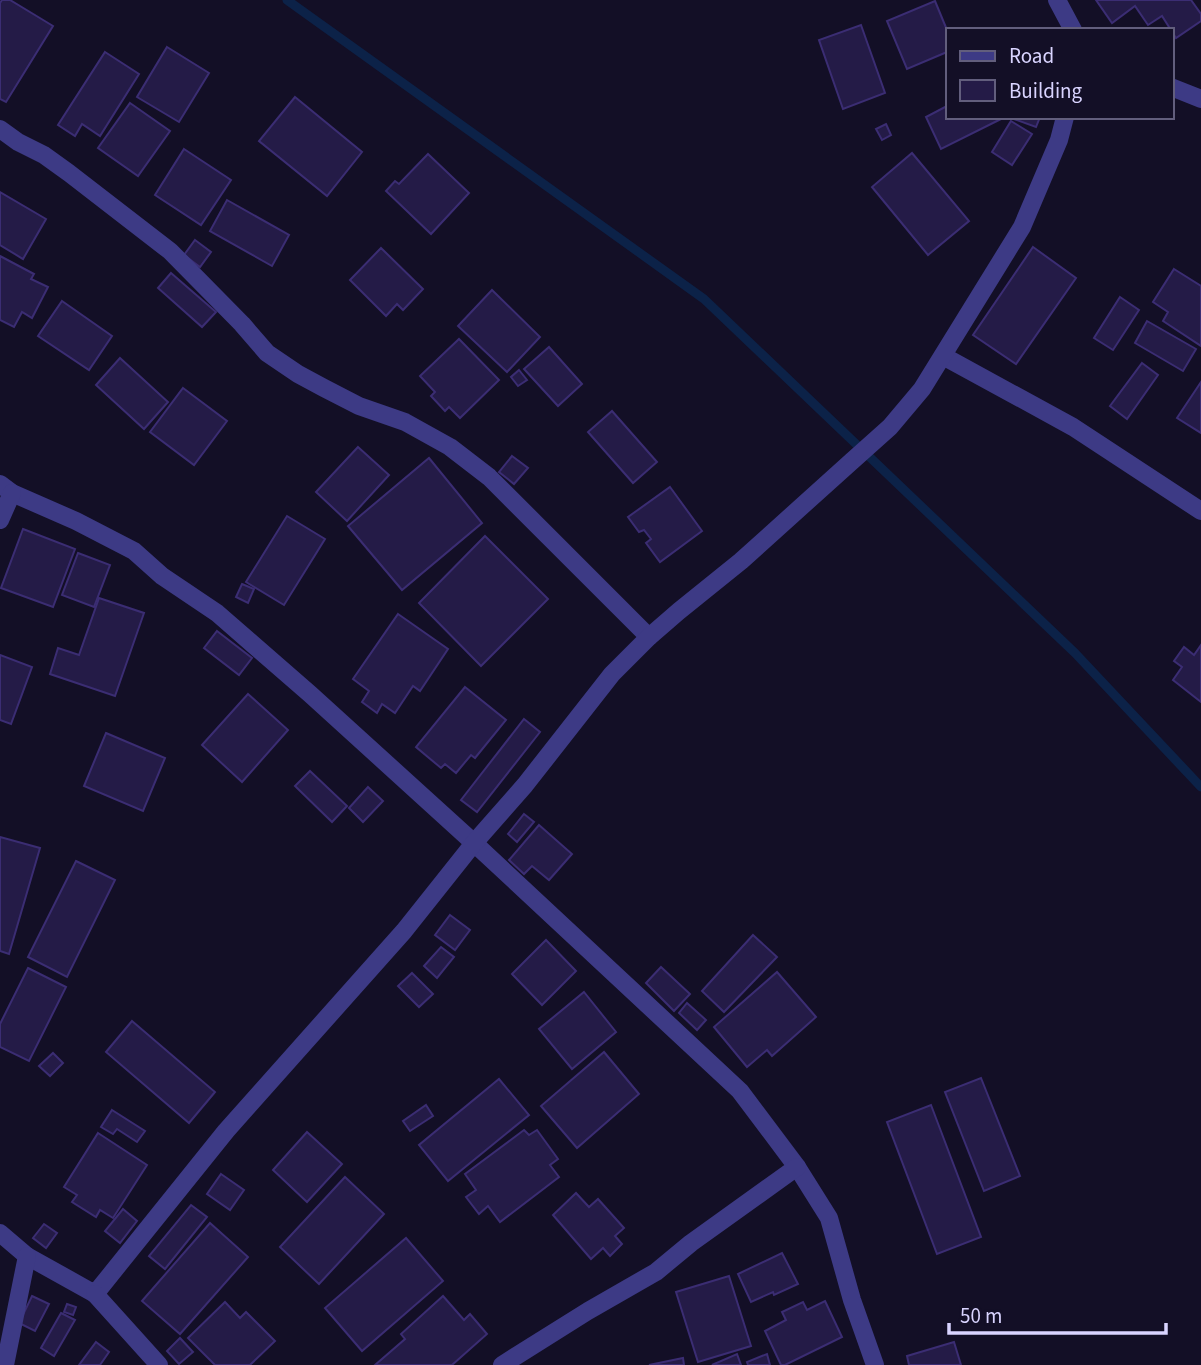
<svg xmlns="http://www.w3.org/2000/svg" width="1201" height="1365" font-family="'Source Sans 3',sans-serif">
<rect width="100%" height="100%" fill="#130f26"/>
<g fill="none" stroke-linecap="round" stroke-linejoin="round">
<path stroke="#0c2248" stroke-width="9" d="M287 0 704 299 1075 653 1201 787"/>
</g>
<g fill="#241b47" stroke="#3b2d73" stroke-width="2">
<path d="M2 0H10L53 26 6 102 0 99V3Z"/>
<path d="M1096 0H1191L1201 14V21L1176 38 1162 16 1148 25 1135 6 1112 23Z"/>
<path d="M935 1 947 30V52L907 69 887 21Z"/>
<path d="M861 25 885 93 843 109 819 40Z"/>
<path d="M167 47 209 73 179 122 137 97Z"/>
<path d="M105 52 139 74 100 136 82 124 75 136 58 125Z"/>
<path d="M295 97 362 152 327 196 259 141Z"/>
<path d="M130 103 170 131 138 176 98 148Z"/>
<path d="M947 106V117H1005L941 149 926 117Z"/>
<path d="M1012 117H1040L1036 127 1011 118Z"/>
<path d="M1011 121 1032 134 1012 165 992 152Z"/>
<path d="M886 124 891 135 882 140 876 129Z"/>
<path d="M184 149 231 180 201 225 155 195Z"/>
<path d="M912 153 969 221 928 255 872 187Z"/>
<path d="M428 154 469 193 431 234 386 191 395 181 399 184Z"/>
<path d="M0 192 46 219 23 259 0 245Z"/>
<path d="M227 200 289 235 272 266 210 231Z"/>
<path d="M195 240 211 252 200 267 184 255Z"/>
<path d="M1033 247 1076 278 1016 364 973 335Z"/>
<path d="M381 248 423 289 403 310 397 304 386 316 350 280Z"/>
<path d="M0 256 34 274 31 279 48 287 32 318 22 312 14 327 0 320Z"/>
<path d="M1174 269 1201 286V346L1163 321 1168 312 1153 302Z"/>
<path d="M171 273 216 312 202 327 158 288Z"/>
<path d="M492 290 540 337 507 372 458 326Z"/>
<path d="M1120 297 1139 310 1113 350 1094 338Z"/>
<path d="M62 301 112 336 89 370 38 336Z"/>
<path d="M1147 321 1196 349 1183 371 1135 343Z"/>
<path d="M459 339 499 380 460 418 449 407 445 411 431 396 435 392 420 376Z"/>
<path d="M549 347 582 384 558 406 524 369Z"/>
<path d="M120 358 168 402 144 429 96 385Z"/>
<path d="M1142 363 1158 375 1127 419 1110 406Z"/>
<path d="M519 370 527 380 518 386 511 377Z"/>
<path d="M1201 382V433L1177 418Z"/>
<path d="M183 388 227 421 194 465 150 432Z"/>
<path d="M612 411 657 462 633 483 588 432Z"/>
<path d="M358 447 389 475 347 521 316 492Z"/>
<path d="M512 456 528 468 514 484 499 472Z"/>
<path d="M429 458 482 523 402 590 348 526Z"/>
<path d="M670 487 702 531 660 562 646 543 651 539 644 530 639 532 628 517Z"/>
<path d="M287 516 325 539 284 605 246 582Z"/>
<path d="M23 529 75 549 53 607 1 588Z"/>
<path d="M485 536 548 599 481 666 419 603Z"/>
<path d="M78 553 110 565 94 607 62 595Z"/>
<path d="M242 584 254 589 248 603 236 597Z"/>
<path d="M99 598 144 613 115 696 50 674 58 648 79 655Z"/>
<path d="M398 614 448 649 420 691 413 686 395 713 382 704 377 713 362 702 369 691 353 679Z"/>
<path d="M217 631 252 658 239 675 204 648Z"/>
<path d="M1201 645V702L1173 680 1182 667 1174 661 1184 647 1194 655Z"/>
<path d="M0 655 32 667 11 724 0 720Z"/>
<path d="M465 687 506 720 475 758 471 755 456 773 445 764 441 768 416 747Z"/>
<path d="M248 694 288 730 242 782 202 745Z"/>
<path d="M524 719 540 732 477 812 461 800Z"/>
<path d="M106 733 165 758 143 811 84 786Z"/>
<path d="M310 771 347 806 332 822 295 786Z"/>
<path d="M368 787 383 801 363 822 349 808Z"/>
<path d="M524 814 534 822 517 842 508 834Z"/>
<path d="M539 825 572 854 549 880 532 866 524 874 509 860Z"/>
<path d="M0 837 40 848 9 954 0 951Z"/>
<path d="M76 861 115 880 67 977 28 957Z"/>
<path d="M450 915 470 930 455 950 435 935Z"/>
<path d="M753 935 777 957 724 1012 702 991Z"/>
<path d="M546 940 576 971 542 1005 512 974Z"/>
<path d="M441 947 454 957 437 978 424 966Z"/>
<path d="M661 967 690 994 674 1011 646 983Z"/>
<path d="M28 968 66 987 29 1061 0 1047V1024Z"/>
<path d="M777 972 816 1017 772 1056 767 1050 747 1067 714 1027Z"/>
<path d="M412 973 433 994 419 1007 398 986Z"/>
<path d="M584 992 616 1032 572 1069 539 1029Z"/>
<path d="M687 1003 706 1020 697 1030 679 1013Z"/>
<path d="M132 1021 215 1092 189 1123 106 1052Z"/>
<path d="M604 1052 639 1094 577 1148 541 1106Z"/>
<path d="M53 1053 63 1063 50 1076 39 1066Z"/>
<path d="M981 1078 1020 1176 984 1191 945 1092Z"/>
<path d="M499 1079 529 1115 448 1181 419 1145Z"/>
<path d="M426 1105 433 1116 410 1131 403 1121Z"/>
<path d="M931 1105 981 1237 937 1254 887 1122Z"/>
<path d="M112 1110 145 1131 137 1142 117 1129 113 1134 101 1127Z"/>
<path d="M524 1130 529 1135 537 1130 558 1159 550 1165 559 1177 500 1222 488 1206 479 1214 466 1197 476 1190 465 1174Z"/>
<path d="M307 1132 342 1164 307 1202 273 1170Z"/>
<path d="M98 1133 147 1165 113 1218 100 1210 96 1217 72 1202 77 1195 64 1187Z"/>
<path d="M221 1174 244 1190 230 1210 207 1194Z"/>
<path d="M345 1177 384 1214 319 1284 280 1247Z"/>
<path d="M576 1193 589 1207 598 1199 624 1228 615 1236 622 1244 610 1256 603 1248 591 1259 553 1215Z"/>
<path d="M191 1205 207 1217 165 1269 149 1256Z"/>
<path d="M123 1209 137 1221 120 1243 105 1231Z"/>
<path d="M210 1223 248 1257 180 1334 142 1301Z"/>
<path d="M44 1224 57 1233 46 1248 33 1238Z"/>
<path d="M406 1238 443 1281 362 1351 325 1308Z"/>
<path d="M782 1253 798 1284 774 1295 773 1292 751 1302 738 1274Z"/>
<path d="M729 1276 751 1346 698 1362 676 1292Z"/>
<path d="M32 1296 49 1304 35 1331 19 1323Z"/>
<path d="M443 1296 464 1320 470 1314 487 1334 452 1365H375L405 1339 401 1334Z"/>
<path d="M825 1301 842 1337 785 1365H781L765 1331 786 1320 782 1312 803 1302 807 1310Z"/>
<path d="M225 1302 240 1318 246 1312 275 1341 250 1365H215L188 1338Z"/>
<path d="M67 1304 76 1307 73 1315 64 1312Z"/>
<path d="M61 1313 75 1320 54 1356 41 1348Z"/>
<path d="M180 1338 193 1352 179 1364 167 1351Z"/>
<path d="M96 1342 109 1352 100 1365H79Z"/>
<path d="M954 1342 961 1365H909L907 1356Z"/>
<path d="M737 1354 741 1365H712Z"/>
<path d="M767 1354 770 1365H748L747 1362Z"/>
<path d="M683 1358 684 1365H649Z"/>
</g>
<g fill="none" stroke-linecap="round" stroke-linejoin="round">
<g stroke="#3d3a85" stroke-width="18">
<path d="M1057 0 1073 30"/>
<path d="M1171 87 1201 99"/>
<path d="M0 129 18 142 44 155 69 173 170 251 242 324 267 353 298 374 324 388 359 406 405 422 450 447 489 477 649 637"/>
<path d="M943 356 1073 427 1201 511"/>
<path d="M0 484 12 493 76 521 134 551 162 576 217 613 310 694 474 843 740 1091 797 1167 829 1218 852 1300 875 1365"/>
<path d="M0 520 12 493"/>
<path d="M0 1233 27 1256 95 1294 226 1131 404 931 474 843 525 785 612 674 649 637 679 611 741 561 852 461 890 427 922 389 1022 227 1059 140 1065 117"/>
<path d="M95 1294 159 1365"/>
<path d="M5 1365 27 1256"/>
<path d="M502 1365 588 1311 656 1272 691 1243 797 1167"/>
</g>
</g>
<rect x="946" y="28" width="228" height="91" fill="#130f26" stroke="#625e7d" stroke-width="2"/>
<rect x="960" y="51" width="35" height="10" fill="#3d3a85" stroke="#625e7d" stroke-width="2"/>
<text x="1009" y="63" font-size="21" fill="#d9d4ff">Road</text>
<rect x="960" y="80" width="35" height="21" fill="#241b47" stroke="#625e7d" stroke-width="2"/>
<text x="1009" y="98" font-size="21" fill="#d9d4ff">Building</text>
<path d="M949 1323v10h217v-10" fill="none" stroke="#d9d4ff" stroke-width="3.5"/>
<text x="960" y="1323" font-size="21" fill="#d9d4ff" stroke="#130f26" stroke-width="5" paint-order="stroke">50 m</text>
</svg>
